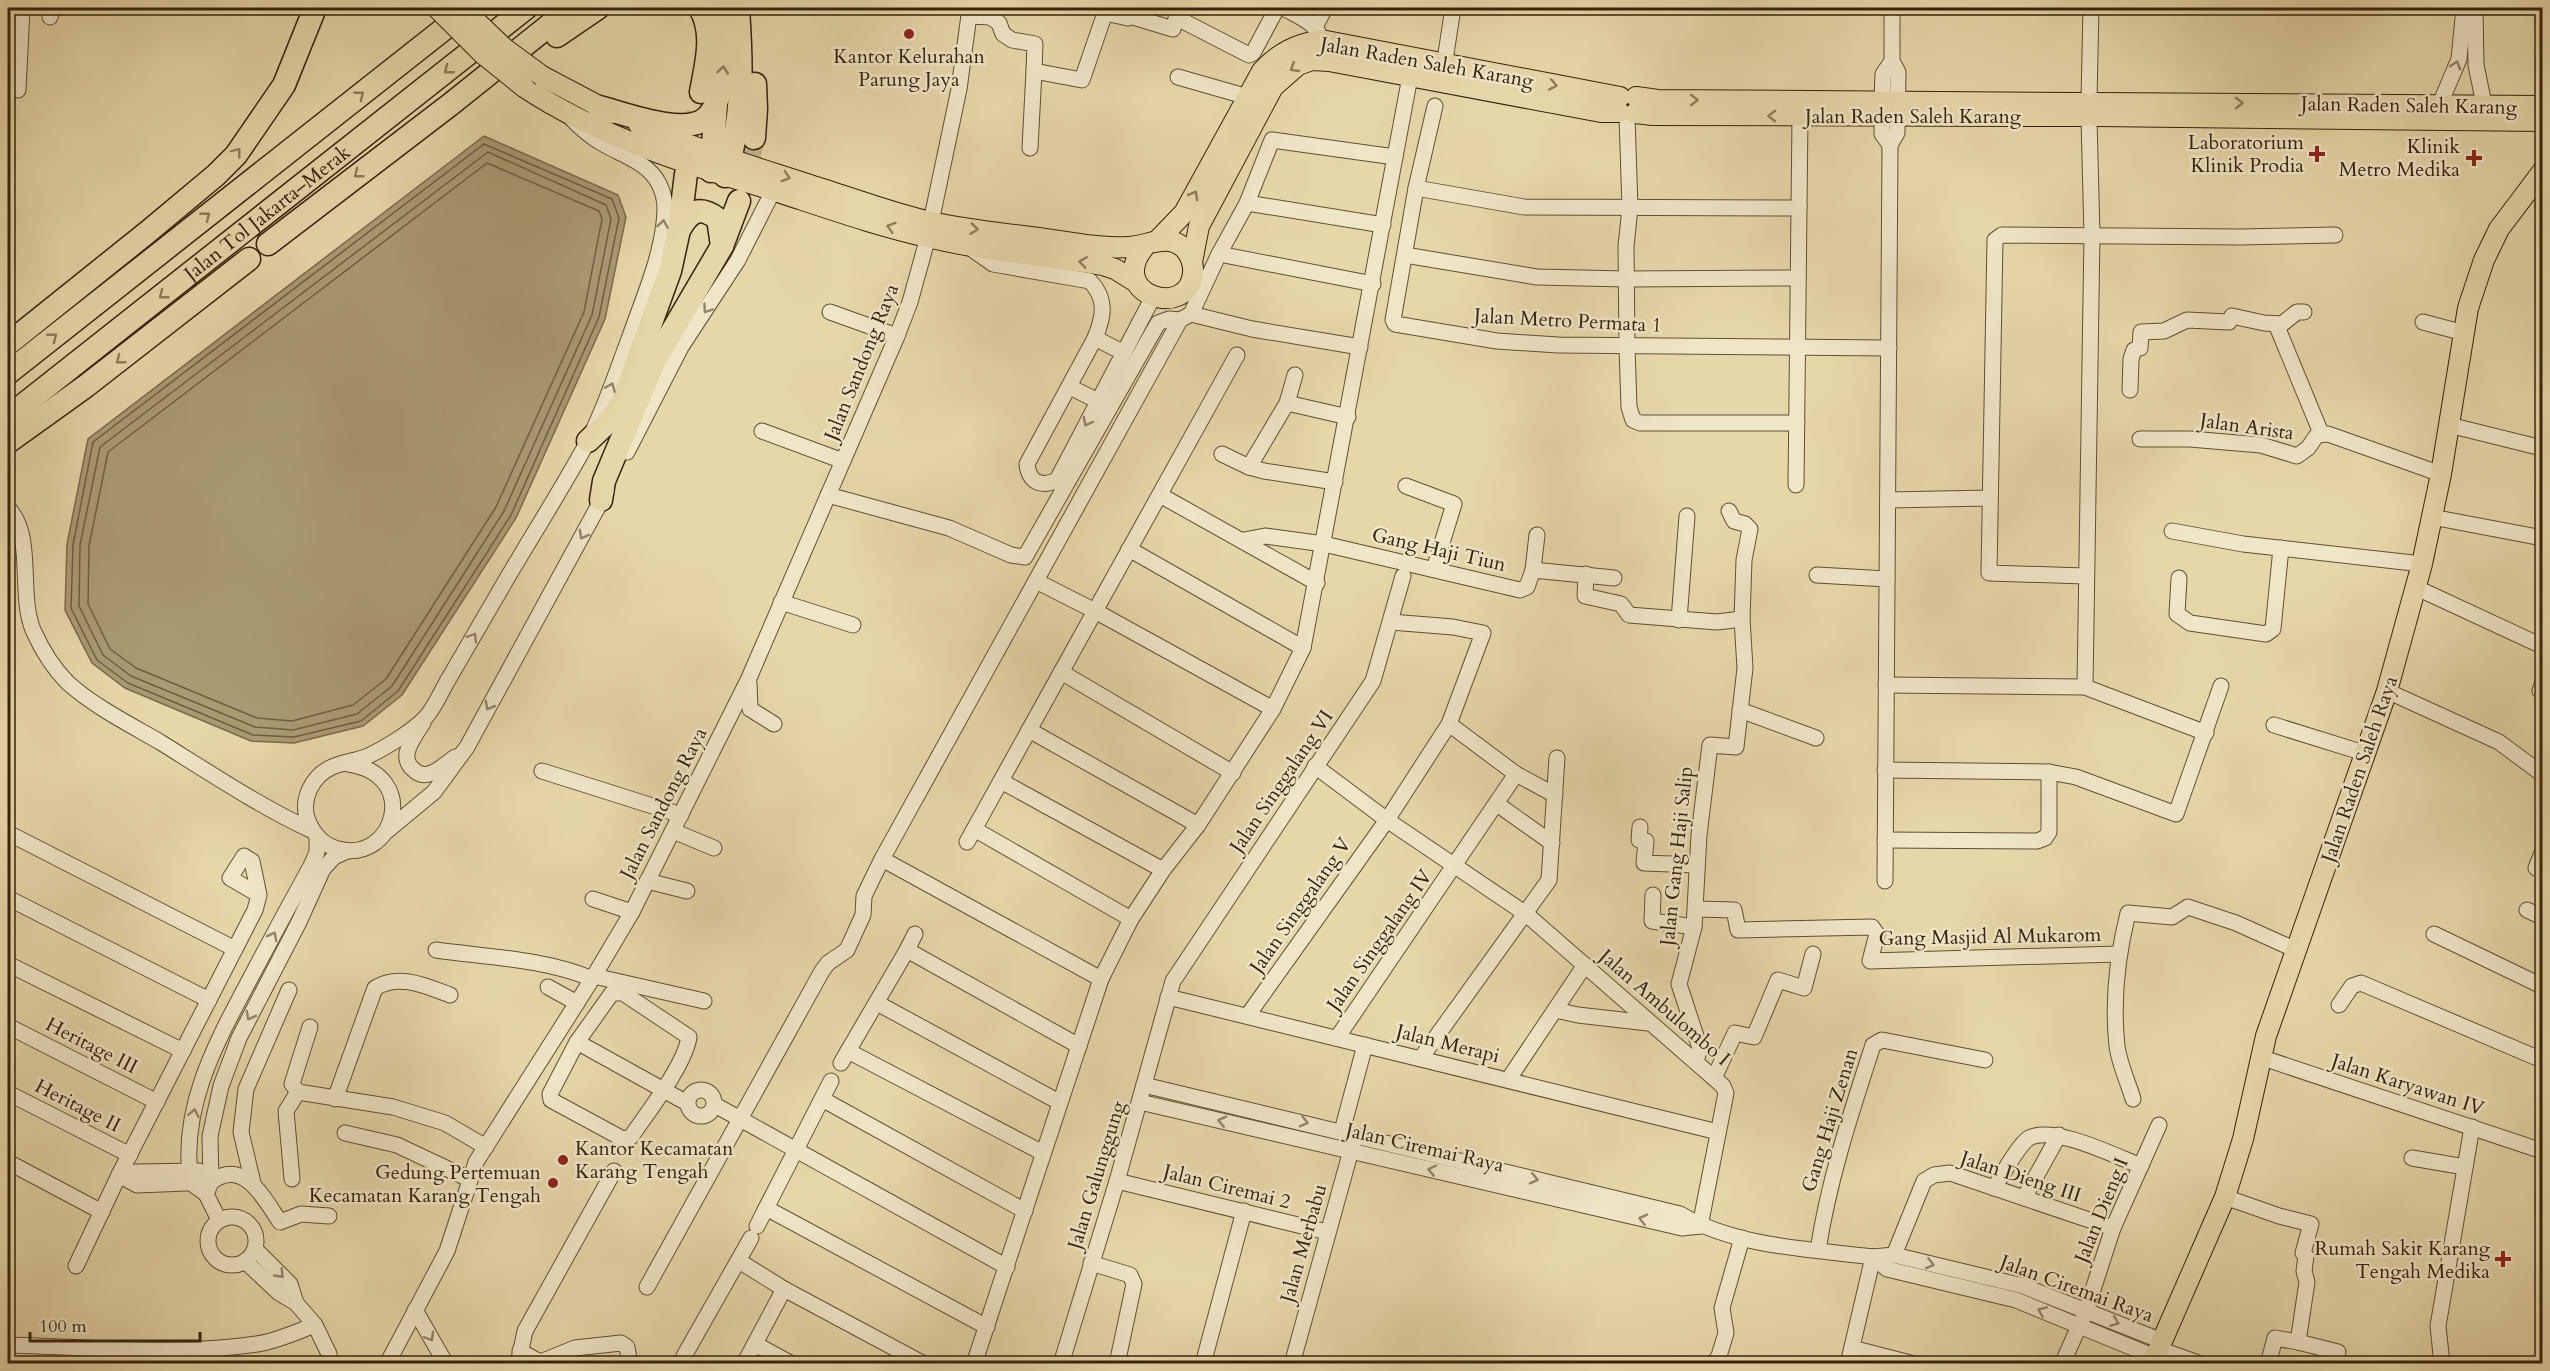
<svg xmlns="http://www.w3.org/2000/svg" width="2550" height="1371" font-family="Cardo,serif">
<rect width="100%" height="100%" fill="#e6d7a9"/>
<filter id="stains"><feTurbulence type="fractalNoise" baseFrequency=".00333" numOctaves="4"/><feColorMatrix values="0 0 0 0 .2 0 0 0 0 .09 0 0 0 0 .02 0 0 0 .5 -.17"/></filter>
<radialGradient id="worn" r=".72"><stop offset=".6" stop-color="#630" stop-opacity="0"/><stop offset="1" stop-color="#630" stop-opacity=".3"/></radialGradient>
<path fill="#a99a74" stroke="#7a6a4a" stroke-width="1.5" d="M484 136 618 195 626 217 605 319 516 518 402 695 363 726 294 743 251 741 125 688 92 663 65 610 67 544 88 439Z"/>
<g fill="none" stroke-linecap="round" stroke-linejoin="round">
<g stroke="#6e5e40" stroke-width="1.5">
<path d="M484 144 612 199 619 218 599 317 511 515 398 691 361 721 294 737 253 735 128 683 97 660 71 608 73 545 93 442Z"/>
<path d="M488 152 606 205 611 219 592 315 504 511 392 686 357 714 293 730 255 727 131 676 103 655 79 606 80 545 100 447Z"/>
<path d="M487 163 599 211 602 219 584 312 496 507 386 679 353 705 292 721 257 718 136 668 110 649 88 604 89 546 108 452Z"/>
</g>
<g stroke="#c2b38a" stroke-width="22" stroke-dasharray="22 11" stroke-linecap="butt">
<path d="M688 166 701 92"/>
<path d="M742 186 754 138"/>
</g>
<g stroke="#605033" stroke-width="17">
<g id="minor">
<path d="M1284 8C1297 16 1319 24 1321 40"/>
<path d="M2475 8 2476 65 2486 114"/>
<path d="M1105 13 1128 18 1130 16 1173 29 1179 8"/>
<path d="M969 16 990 17 999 23 1003 34 1012 40 1035 44 1034 71"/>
<path d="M50 17 53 8"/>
<path d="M1179 19 1249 55 1253 53 1277 8"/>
<path d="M1315 27 1325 8"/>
<path d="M1443 73 1453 8"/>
<path d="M1178 77 1248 97"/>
<path d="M18 90 22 8"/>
<path d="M2089 100 2091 8"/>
<path d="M1435 106 1416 188 1393 320 1395 324 1497 341 1558 345 1889 348"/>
<path d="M2440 113V104L2459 59 2464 8"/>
<path d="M1627 116 1630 208 1626 246 1627 347 1629 407 1633 420 1640 423H1797"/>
<path d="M1890 145 1882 134V100L1883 74 1892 61"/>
<path d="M1030 148 1034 71 1082 80 1106 10 1101 8"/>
<path d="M1416 188 1524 207 1799 208"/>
<path d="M1247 203 1383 225"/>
<path d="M931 222 959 89 970 8"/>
<path d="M969 247 993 264 1090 281C1107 299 1104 316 1095 338L1027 464C1029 482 1041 488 1057 480L1153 297"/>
<path d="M1219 254 1373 284"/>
<path d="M1405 255 1537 277 1627 279 1798 278"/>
<path d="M830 312 897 336"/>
<path d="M1191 314 1252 329 1360 347"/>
<path d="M2423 322 2464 333"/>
<path d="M2276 324 2321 433"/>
<path d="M1095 338 1124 353"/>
<path d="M1070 387 1098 401"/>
<path d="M2130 390 2131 359 2134 350 2140 348 2141 332 2164 331 2187 320 2229 322 2232 316 2264 323 2282 324 2297 312H2304"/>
<path d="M1287 403 1348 417"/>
<path d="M2449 425 2542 448"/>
<path d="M762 431 843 461"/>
<path d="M2140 439H2190L2261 445 2297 456 2308 448 2317 435 2328 434 2441 474"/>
<path d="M627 452 681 347 738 260 773 191"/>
<path d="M1222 454 1249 467 1264 471 1335 482"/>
<path d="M1249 467 1287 403 1295 375"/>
<path d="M1796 485 1800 116"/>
<path d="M1406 486 1454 504 1434 569"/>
<path d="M828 495 949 528 1011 555 1025 557 1158 323 1169 319 1180 320 1191 314 1219 254 1247 203 1272 140 1395 157"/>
<path d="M1160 495 1317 583"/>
<path d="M1888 500 1989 498"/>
<path d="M8 508C35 536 18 593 33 630 41 648 54 669 68 683 95 707 129 724 160 742 210 773 259 806 313 831"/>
<path d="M2432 517 2542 538"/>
<path d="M2172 531 2243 544 2422 564"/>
<path d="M1244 540 1265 536 1324 544 1520 590 1527 587 1533 570 1537 535"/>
<path d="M1129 549 1303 648"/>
<path d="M1533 570 1614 578"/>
<path d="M1586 574 1585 596 1621 604 1629 615 1717 622 1742 619"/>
<path d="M1817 575 1887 579"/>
<path d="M2085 576 1989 573 1995 240 2002 235 2240 237 2335 235"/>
<path d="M2179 578 2177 614 2190 623 2266 634 2273 629 2281 548"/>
<path d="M1036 581 1095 611 1273 709"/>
<path d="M2417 588 2542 646"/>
<path d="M781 602 853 625"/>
<path d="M1679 620 1687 516"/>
<path d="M1061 672 1233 773"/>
<path d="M749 683 750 709 774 724"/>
<path d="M1886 685 2085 687 2206 733"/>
<path d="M2085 687 2092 235 2089 119"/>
<path d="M2387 691 2499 742 2542 774"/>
<path d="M2540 691 2542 685"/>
<path d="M1740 710 1816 738"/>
<path d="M423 723C417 732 409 743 407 753 406 760 409 766 414 770 427 783 444 765 455 757"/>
<path d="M1449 724 1516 774 1555 795"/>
<path d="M2274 725 2364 753"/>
<path d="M1029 730 1198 825"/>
<path d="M348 764C421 774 395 864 338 849 323 845 314 835 308 821 300 800 312 776 332 767 343 762 356 761 368 756 385 748 413 731 426 717 435 707 441 692 448 680 466 649 484 618 502 587 530 539 560 492 587 443 604 411 616 373 629 339 643 298 664 253 665 209 665 200 663 192 659 184 648 162 622 155 603 144 589 136 580 128 570 117"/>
<path d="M1315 766 1387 820 1526 914 1723 1086 1726 1093 1700 1226"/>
<path d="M1885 770 2049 772 2076 777 2176 814 2221 686"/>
<path d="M542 771 681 815"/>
<path d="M1001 781 1163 870"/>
<path d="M1497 804 1552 843"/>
<path d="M1640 827 1639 840 1646 841 1644 863 1697 865"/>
<path d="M974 829 1131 919"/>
<path d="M387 831 434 792 467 747 606 492"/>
<path d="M673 831 714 848"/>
<path d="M8 833 235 949"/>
<path d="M1885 840 2037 841 2045 838 2049 832V772"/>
<path d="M967 842 1237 355"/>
<path d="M882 859 1101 979"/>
<path d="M2536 868 2542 853"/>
<path d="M647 881 687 891"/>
<path d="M1885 881 1890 145 1897 133V128L1898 72 1892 61V8"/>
<path d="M1653 895 1652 921 1694 927"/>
<path d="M8 898 209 1000"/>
<path d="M593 899 632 912"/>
<path d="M1696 909 1734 910 1738 930 1872 927 1877 934 1870 961 2118 954"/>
<path d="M2527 910 2542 917"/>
<path d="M2434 934 2542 986"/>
<path d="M436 950C486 957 546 959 592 979"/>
<path d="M907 950 915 934"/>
<path d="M8 964 183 1051"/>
<path d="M594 976 704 1001"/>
<path d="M548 987 577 1003"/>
<path d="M612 993H623L689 1037C685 1065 647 1113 631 1137L623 1139 551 1100 550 1094 577 1042Z"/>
<path d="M1168 997 1718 1132"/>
<path d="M877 1003 1059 1102"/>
<path d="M2339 1005 2352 986 2361 983 2542 1060"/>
<path d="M1555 1010 1578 1015 1648 1023"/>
<path d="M1248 1015 1387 820 1449 724 1483 633 1453 627 1391 622"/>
<path d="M8 1026 157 1102"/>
<path d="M310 1027 292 1084 298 1092 393 1107 445 1123 486 1147"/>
<path d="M1337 1038 1516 774"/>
<path d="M577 1042 687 1103"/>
<path d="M848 1051 1043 1153"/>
<path d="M2260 1057 2542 1151"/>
<path d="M1421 1058 1549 880 1557 758"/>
<path d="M1696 1061 1700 1048 1679 984 1694 927 1699 835 1710 745 1736 747 1745 668 1742 619 1744 560 1750 529 1745 524 1734 521 1729 511"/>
<path d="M841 1063 907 950 1079 1046"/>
<path d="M1714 1078 1735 1033 1754 1037 1778 980 1804 988 1813 954"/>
<path d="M1508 1080 1585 965"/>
<path d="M1144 1085 1680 1214C1736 1247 1809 1249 1873 1257L1894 1255 2023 1286 2162 1341"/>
<circle cx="701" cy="1103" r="13"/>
<path d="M8 1093 130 1155"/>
<path d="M335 1099 375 988C399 973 426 986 450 995"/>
<path d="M822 1099 1025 1211"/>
<path d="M2133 1099C2128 1082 2119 1063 2117 1046 2112 999 2117 957 2128 913L2172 917 2188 907 2236 923 2296 950"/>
<path d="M1140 1102 1682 1228 1700 1226"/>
<path d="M715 1105 1007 1267"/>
<path d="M1342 1131 1365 1045"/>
<path d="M345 1133 397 1145 469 1179"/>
<path d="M2412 1158 2465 1167"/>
<path d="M8 1162 102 1212"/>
<path d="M119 1175 137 1185 211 1182C244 1157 265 1200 280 1222L301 1214 329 1216"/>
<path d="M119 1175 136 1172 199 1171"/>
<path d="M292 1179 286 1111 298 1092"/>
<path d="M1117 1181 1327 1232"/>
<path d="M253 1183 241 1132 246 1089 289 990"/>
<path d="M1994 1188C2001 1177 2019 1144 2029 1138 2054 1125 2115 1156 2141 1166"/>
<path d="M206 1194 211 1182 210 1136 221 1086 239 1038 299 922 323 869 334 857 347 851"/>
<path d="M2225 1197 2279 1216 2311 1224 2303 1253 2306 1256 2304 1271 2307 1282 2298 1342 2275 1338 2268 1364"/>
<path d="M2024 1198 2059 1135"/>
<path d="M766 1208 987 1327"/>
<circle cx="232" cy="1241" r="24"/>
<path d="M219 1220 206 1194 191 1183C179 1108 217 1041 251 977 271 939 291 902 312 864L317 852V836"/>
<path d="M757 1226 831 1081"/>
<path d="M255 1249 290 1284 296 1303"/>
<path d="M1818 1250C1829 1179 1851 1113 1873 1045L1882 1040 1985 1060"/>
<path d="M1894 1255 1924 1181 1934 1175 1950 1173 2113 1228"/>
<path d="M1873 1257 1887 1269 2016 1300 2155 1357"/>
<path d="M245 1261 279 1293 296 1303 315 1325 329 1354 330 1364"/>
<path d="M739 1261 784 1289 924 1364"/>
<path d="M1091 1263 1130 1275 1134 1284 1117 1364"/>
<path d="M76 1266 119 1175 255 910 259 895 252 861 244 856 230 878 259 895"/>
<path d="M647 1287 822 971 828 963 847 950 863 915 864 896 882 859 1180 320"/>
<path d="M415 1310 446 1364"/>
<path d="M2298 1342 2338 1352"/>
<path d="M755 1344 792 1364"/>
<path d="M8 1345C89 1347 177 1356 257 1344 277 1341 296 1332 315 1325"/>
<path d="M1852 1348 1914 1364"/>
<path d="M2159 1349 2201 1364"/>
<path d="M520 1351 538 1361H543L575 1348 621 1343 627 1347 630 1364"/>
<path d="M684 1356 751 1238"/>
<path d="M387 1364 447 1251 476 1162 594 976 632 912 749 678 897 336 910 302 928 237"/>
<path d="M518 1364 525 1331 614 1171"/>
<path d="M744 1364 784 1289"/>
<path d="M974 1364 1101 979 1131 919 1163 870 1198 825 1273 709 1303 648 1412 66"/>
<path d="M1061 1364 1117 1181 1173 981 1373 681 1403 576"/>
<path d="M1203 1364 1244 1211"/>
<path d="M1292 1364 1353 1143"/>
<path d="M1713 1364 1719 1356 1726 1333 1722 1308 1742 1238"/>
<path d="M1848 1364 1873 1257"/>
<path d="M2062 1364 2086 1311 2113 1228 2159 1125"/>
<path d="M2442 1364 2438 1326 2472 1127"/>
</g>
</g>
<g stroke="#34230c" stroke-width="22">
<g id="major">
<path d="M542 76 612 113"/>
<path d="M524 87C593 133 674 160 753 184 811 202 869 224 928 237 985 251 1045 256 1103 265L1115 269 1136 282"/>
<path d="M1636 97 1658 100 2083 103"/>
<path d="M2096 103 2542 106"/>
<path d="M1635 113 1653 115 2083 116"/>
<path d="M2096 116 2542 121"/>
<path d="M639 125C694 149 752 166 810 185 850 197 890 213 931 222 971 231 1012 234 1052 240 1077 243 1103 249 1128 247 1148 246 1167 233 1184 248 1190 254 1194 264 1193 273 1189 321 1103 294 1146 245"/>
<path d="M1158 240 1184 213 1262 71C1279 53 1296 44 1321 40L1620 97"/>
<path d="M1192 262 1199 226 1273 87 1298 65 1312 60 1329 61 1601 112H1619"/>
<path d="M2152 1364 2225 1197 2243 1139 2266 1036 2387 691 2422 564 2441 474 2468 308 2484 260 2499 229 2542 172"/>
</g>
</g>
<g stroke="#34230c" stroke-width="25">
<g id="highway">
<path d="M700 8C715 34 706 64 701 92"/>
<path d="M557 36 598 8"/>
<path d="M599 107C623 113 685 137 706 118 718 107 720 91 722 76 725 53 727 30 720 8"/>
<path d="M754 138 756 109 755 84"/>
<path d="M711 171 716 105"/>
<path d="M725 176C744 118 742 67 738 8"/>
<path d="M679 230C690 211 699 205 718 219L722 246"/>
<path d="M268 244 451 104 571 8"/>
<path d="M8 344 149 231 216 175 236 155 284 85 315 8"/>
<path d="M8 373 468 10"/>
<path id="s1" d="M8 417 526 8"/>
<path d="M588 441 611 419 622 403 670 271 679 230 686 174"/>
<path d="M8 442 86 386 249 259"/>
<path d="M601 500 604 481 654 362 722 246 739 201"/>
</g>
</g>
<use href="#minor" stroke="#efe5c7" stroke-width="15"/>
<use href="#major" stroke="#e6d7a9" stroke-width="20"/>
<use href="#highway" stroke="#e6d7a9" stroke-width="22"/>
<g stroke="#34230c" stroke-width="22" stroke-linecap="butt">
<g id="major-bridge">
<path d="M437 8 483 54 524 87"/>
<path d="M462 8 504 48 542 76"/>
</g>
</g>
<use href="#major-bridge" stroke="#e6d7a9" stroke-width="20"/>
</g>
<defs><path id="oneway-chevron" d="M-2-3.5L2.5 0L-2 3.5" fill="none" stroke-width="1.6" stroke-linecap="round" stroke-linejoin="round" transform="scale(1.5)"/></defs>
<g stroke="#92846a">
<use href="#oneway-chevron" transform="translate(2456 65) rotate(-72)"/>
<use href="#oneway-chevron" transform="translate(663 224) rotate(-81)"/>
<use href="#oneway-chevron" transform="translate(707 309) rotate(124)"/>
<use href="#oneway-chevron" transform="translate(611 387) rotate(-67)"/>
<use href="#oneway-chevron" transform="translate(1087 422) rotate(118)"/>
<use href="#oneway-chevron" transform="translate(583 535) rotate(119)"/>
<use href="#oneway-chevron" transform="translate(473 637) rotate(-60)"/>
<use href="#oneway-chevron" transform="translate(489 706) rotate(119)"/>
<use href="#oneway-chevron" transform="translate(273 936) rotate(-62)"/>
<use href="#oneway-chevron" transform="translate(250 1016) rotate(118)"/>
<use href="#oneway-chevron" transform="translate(194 1113) rotate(-79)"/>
<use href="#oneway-chevron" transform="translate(1222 1121) rotate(-167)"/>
<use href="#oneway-chevron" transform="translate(1304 1122) rotate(13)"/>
<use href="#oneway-chevron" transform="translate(1432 1170) rotate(-167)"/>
<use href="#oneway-chevron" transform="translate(1534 1179) rotate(13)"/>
<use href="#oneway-chevron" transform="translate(1643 1219) rotate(-167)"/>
<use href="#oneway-chevron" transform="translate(1930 1264) rotate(14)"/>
<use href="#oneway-chevron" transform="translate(280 1274) rotate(46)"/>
<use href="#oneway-chevron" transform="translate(2042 1311) rotate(-157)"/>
<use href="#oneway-chevron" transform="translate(2115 1322) rotate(21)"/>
<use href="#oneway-chevron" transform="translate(430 1337) rotate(60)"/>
</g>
<g stroke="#8d7d5a">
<use href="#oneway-chevron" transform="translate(1294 68) rotate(149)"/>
<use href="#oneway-chevron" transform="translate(448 70) rotate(142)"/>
<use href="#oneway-chevron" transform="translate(723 70) rotate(-83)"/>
<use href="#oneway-chevron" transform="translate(1553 85) rotate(11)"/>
<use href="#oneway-chevron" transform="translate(360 95) rotate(-38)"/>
<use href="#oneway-chevron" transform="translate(1694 100)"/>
<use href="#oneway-chevron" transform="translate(2239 103)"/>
<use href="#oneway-chevron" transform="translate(1772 116) rotate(-179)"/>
<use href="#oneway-chevron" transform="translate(237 152) rotate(-52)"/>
<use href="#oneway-chevron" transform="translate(358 174) rotate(142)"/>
<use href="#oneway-chevron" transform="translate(786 177) rotate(18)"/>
<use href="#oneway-chevron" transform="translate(1194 195) rotate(-61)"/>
<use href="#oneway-chevron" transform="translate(206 216) rotate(-38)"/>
<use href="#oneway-chevron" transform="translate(891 227) rotate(-163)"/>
<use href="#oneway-chevron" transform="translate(974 229) rotate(7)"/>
<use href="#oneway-chevron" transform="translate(1083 262) rotate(-172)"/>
<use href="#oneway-chevron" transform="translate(163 295) rotate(142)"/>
<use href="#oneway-chevron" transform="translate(53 337) rotate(-38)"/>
<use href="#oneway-chevron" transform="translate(120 360) rotate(142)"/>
</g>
<g fill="#8f2418" stroke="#efe5c7" stroke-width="2">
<circle cx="909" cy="34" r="6"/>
<path d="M2314 145h6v6h6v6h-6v6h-6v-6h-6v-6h6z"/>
<path d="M2471 149h6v6h6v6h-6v6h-6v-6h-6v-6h6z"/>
<circle cx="563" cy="1160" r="6"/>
<circle cx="553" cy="1183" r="6"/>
<path d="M2500 1250h6v6h6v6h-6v6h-6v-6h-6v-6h6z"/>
</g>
<g text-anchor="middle" stroke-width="5" stroke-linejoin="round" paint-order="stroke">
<g font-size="20" fill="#34230c" stroke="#efe5c7" text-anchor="end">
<text x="909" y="63" text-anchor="middle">Kantor Kelurahan<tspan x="909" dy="23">Parung Jaya</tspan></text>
<text x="2304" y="149">Laboratorium<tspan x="2304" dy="23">Klinik Prodia</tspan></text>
<text x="2460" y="153">Klinik<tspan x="2460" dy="23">Metro Medika</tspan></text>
<text x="575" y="1155" text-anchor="start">Kantor Kecamatan<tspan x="575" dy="23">Karang Tengah</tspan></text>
<text x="541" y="1179">Gedung Pertemuan<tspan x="541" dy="23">Kecamatan Karang Tengah</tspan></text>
<text x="2490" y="1255">Rumah Sakit Karang<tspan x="2490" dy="23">Tengah Medika</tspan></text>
</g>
<g font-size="20" fill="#34230c" stroke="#efe5c7">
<text transform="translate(1427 62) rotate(10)" y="7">Jalan Raden Saleh Karang</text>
<text transform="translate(2409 105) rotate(1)" y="7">Jalan Raden Saleh Karang</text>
<text x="1913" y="123">Jalan Raden Saleh Karang</text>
<text dy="7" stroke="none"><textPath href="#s1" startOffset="330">Jalan Tol Jakarta–Merak</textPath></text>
<text transform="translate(1568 320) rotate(3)" y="7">Jalan Metro Permata 1</text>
<text transform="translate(861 362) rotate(-68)" y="7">Jalan Sandong Raya</text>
<text transform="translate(2247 426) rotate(8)" y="7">Jalan Arista</text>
<text transform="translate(1439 549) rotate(13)" y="7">Gang Haji Tiun</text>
<text transform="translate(2359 769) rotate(-71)" y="7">Jalan Raden Saleh Raya</text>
<text transform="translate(1281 781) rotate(-56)" y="7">Jalan Singgalang VI</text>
<text transform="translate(663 803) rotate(-63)" y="7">Jalan Sandong Raya</text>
<text transform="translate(1676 856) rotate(-84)" y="7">Jalan Gang Haji Salip</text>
<text transform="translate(1300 905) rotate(-55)" y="7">Jalan Singgalang V</text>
<text transform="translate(1990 936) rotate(-1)" y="7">Gang Masjid Al Mukarom</text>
<text transform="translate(1379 940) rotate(-55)" y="7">Jalan Singgalang IV</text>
<text transform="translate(1665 1007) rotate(41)" y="7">Jalan Ambulombo I</text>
<text transform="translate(1448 1043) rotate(14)" y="7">Jalan Merapi</text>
<text transform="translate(92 1045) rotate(27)" y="7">Heritage III</text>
<text transform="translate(2408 1084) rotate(18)" y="7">Jalan Karyawan IV</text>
<text transform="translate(78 1105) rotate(27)" y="7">Heritage II</text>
<text transform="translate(1829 1120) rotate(-73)" y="7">Gang Haji Zenan</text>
<text transform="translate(1425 1147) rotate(13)" y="7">Jalan Ciremai Raya</text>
<text transform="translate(1096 1175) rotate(-73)" y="7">Jalan Galunggung</text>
<text transform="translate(2021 1176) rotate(18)" y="7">Jalan Dieng III</text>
<text transform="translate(1227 1186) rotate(14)" y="7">Jalan Ciremai 2</text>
<text transform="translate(2101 1210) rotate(-68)" y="7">Jalan Dieng I</text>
<text transform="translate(1303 1243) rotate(-74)" y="7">Jalan Merbabu</text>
<text transform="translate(2077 1288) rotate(20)" y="7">Jalan Ciremai Raya</text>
</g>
</g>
<rect width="2550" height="1371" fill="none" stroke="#e6d7a9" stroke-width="30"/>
<rect x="9" y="9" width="2532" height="1353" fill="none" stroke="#34230c" stroke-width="3"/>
<rect x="15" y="15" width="2520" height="1341" fill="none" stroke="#34230c" stroke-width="1.5"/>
<path d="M30 1332v9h170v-9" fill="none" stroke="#34230c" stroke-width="3"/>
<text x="39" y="1332" font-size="18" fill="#34230c" stroke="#efe5c7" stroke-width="4.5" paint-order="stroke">100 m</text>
<rect width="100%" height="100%" filter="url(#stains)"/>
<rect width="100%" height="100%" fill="url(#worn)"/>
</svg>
